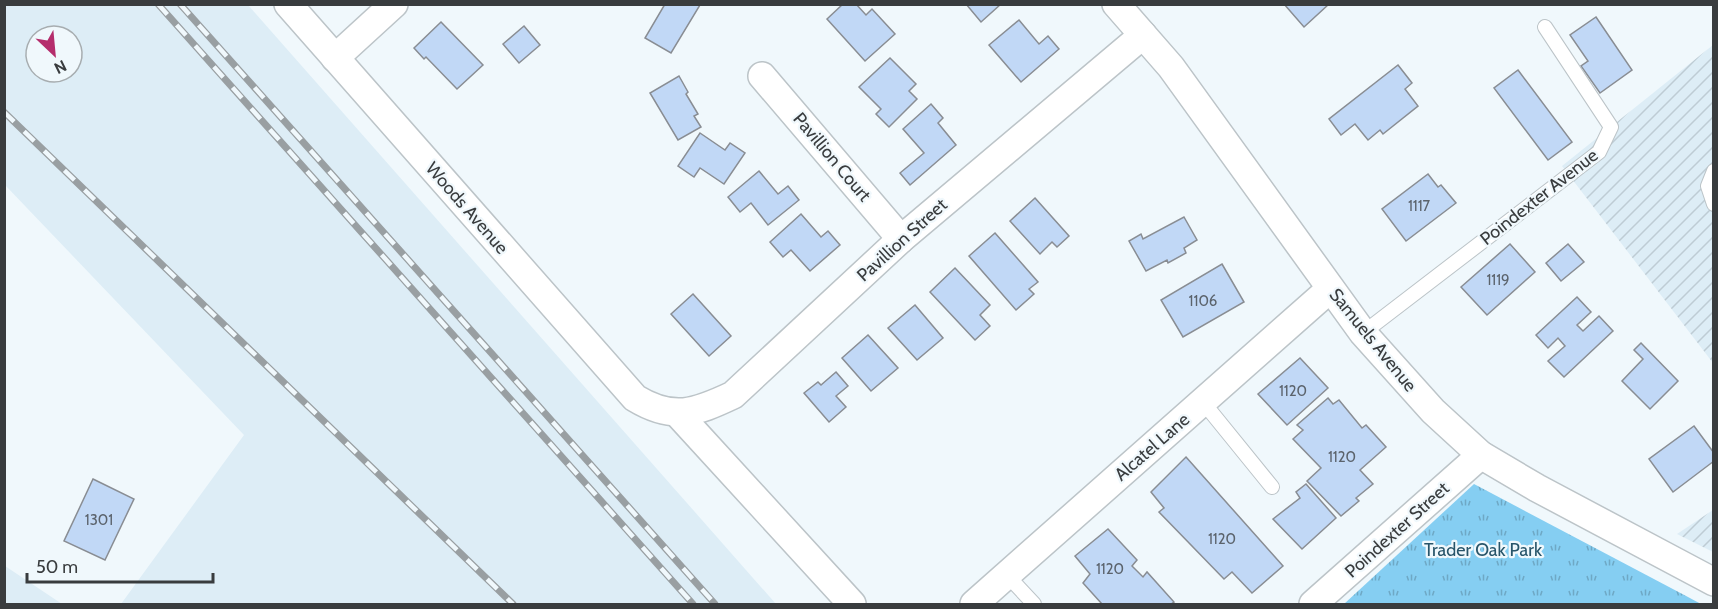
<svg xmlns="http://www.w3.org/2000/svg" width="1718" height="609" font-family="Cabin,sans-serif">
<defs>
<pattern id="industrial-furrows" width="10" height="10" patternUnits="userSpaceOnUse" patternTransform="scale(1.5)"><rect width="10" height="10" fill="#ddedf6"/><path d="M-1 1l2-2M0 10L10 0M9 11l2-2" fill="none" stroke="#beccd4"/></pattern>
<pattern id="park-tufts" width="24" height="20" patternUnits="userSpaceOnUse" patternTransform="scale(1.5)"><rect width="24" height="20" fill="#85cef2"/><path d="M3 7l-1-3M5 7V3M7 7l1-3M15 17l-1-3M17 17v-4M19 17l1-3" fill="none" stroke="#6ea8c5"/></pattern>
</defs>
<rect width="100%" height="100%" fill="#f0f8fc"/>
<g fill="#ddedf6" fill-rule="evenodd">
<path d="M5 4 248 5 776 604H121L244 435 5 185ZM36 36H72V72H36Z"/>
<path d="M5 566 62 604H5Z"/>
</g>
<g fill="url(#industrial-furrows)">
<path d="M1713 45V363L1562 166Z"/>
<path d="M1713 510V552L1677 534Z"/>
</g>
<path fill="url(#park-tufts)" d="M1474 484 1688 597 1701 604H1344Z"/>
<g fill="#c1d8f6" stroke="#898d93" stroke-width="1.5">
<path d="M665 4 700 5 671 53 645 38Z"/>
<path d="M843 4H856L866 15 872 9 895 34 865 61 827 19Z"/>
<path d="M966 4H1001L981 22Z"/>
<path d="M1284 4H1329L1304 27Z"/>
<path d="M1596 17 1632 70 1600 93 1581 66 1588 61 1570 35Z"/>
<path d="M1019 20 1039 44 1048 36 1059 49 1021 82 989 45Z"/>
<path d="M441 22 483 65 457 89 426 57 424 59 414 48Z"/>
<path d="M524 26 540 45 519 63 503 44Z"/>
<path d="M890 58 916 84 909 91 917 99 889 127 876 114 881 109 859 87Z"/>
<path d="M1398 65 1412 83 1405 89 1418 106 1383 134 1380 130 1368 140 1355 124 1341 135 1329 119Z"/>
<path d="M1518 70 1572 142 1548 160 1494 88Z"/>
<path d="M679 76 688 92 686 94 698 114 694 116 701 127 678 140 650 93Z"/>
<path d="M931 104 943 118 938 123 956 145 910 185 900 173 924 153 903 129Z"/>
<path d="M700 133 725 150 730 143 745 153 724 184 700 168 694 177 678 166Z"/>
<path d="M759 171 778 194 788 186 799 200 768 225 751 203 740 212 728 197Z"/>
<path d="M1428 174 1438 187 1441 185 1456 203 1406 241 1382 209Z"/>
<path d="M1035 198 1069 236 1057 247 1052 242 1040 254 1010 221Z"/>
<path d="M801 214 821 237 828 231 840 245 810 271 791 250 783 257 770 242Z"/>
<path d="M1184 217 1197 240 1184 248 1186 253 1168 263 1167 260 1146 271 1129 241 1141 234 1143 239Z"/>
<path d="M995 233 1038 282 1029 289 1034 294 1016 310 969 256Z"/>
<path d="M1510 244 1535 272 1487 315 1461 287Z"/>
<path d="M1568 244 1584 262 1561 281 1546 263Z"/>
<path d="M1222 264 1244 302 1183 337 1161 300Z"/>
<path d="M955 268 990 305 980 315 990 326 975 340 930 292Z"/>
<path d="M693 294 731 336 709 356 671 314Z"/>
<path d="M1577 297 1591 312 1577 325 1583 331 1599 316 1613 331 1564 377 1548 361 1565 346 1558 338 1548 348 1536 335Z"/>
<path d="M915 305 943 338 917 360 888 328Z"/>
<path d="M868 335 898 368 871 391 842 358Z"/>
<path d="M1641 343 1678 381 1650 409 1622 381 1643 359 1634 350Z"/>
<path d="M1300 358 1328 388 1287 425 1258 394Z"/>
<path d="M836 372 848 386 836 396 846 407 829 422 804 393 818 382 821 385Z"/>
<path d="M1328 398 1333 404 1339 400 1362 428 1366 425 1386 447 1360 470 1373 484 1356 498 1359 501 1341 516 1307 481 1321 468 1293 439 1303 430 1297 425Z"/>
<path d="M1694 426 1714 453V461L1673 492 1649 459Z"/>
<path d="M1186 457 1283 566 1252 593 1232 572 1224 579 1159 512 1164 508 1151 492Z"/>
<path d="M93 479 134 499 105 560 64 541Z"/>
<path d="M1306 484 1336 518 1302 549 1273 519 1300 498 1296 492Z"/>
<path d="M1108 529 1137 560 1132 566 1143 577 1147 572 1174 602 1171 604H1102L1083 583 1090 574 1075 556Z"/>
</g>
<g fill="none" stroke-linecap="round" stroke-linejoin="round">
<g stroke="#bcc4c8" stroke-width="16">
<g id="service">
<path d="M1714 171 1708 186 1714 204"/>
<path d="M1363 333 1599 152 1611 127 1545 27"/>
<path d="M1203 402 1272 487"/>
<path d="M1007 575 1034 604"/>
</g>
</g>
<g stroke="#bcc4c8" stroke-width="30">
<g id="minor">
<path d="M288 4 635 398C673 421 695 413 733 395L901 239 1143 35"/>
<path d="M1116 4 1171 67 1363 333 1433 411 1481 455 1537 488 1714 582"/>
<path d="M335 58 394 4"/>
<path d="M762 76 901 239"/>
<path d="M678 414 852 604"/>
<path d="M974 604 1330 289"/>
<path d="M1313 604 1481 455"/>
</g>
</g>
<use href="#service" stroke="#fff" stroke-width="14"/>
<use href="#minor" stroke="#fff" stroke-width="27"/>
<g stroke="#999fa2" stroke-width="7">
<g id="rail">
<path d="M158 4 693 604"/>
<path d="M180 4 715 604"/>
<path d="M4 112 513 604"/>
</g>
</g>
<use href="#rail" stroke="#f0f8fc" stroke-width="4.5" stroke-dasharray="14" stroke-linecap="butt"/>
</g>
<g text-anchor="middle" stroke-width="4.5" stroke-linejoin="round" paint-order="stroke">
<g font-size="15" fill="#5b636c">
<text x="1419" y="211">1117</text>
<text x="1498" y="285">1119</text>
<text x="1203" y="306">1106</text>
<text x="1293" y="396">1120</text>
<text x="1342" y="462">1120</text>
<text x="99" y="525">1301</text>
<text x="1222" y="544">1120</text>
<text x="1110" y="574">1120</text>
</g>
<g font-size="18" fill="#393c3e" stroke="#f0f8fc">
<text transform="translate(832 157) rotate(50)" y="6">Pavillion Court</text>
<text transform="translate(1539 197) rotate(-38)" y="6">Poindexter Avenue</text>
<text transform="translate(467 208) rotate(49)" y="6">Woods Avenue</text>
<text transform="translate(902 240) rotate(-42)" y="6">Pavillion Street</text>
<text transform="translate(1373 340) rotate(51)" y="6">Samuels Avenue</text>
<text transform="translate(1152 447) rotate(-41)" y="6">Alcatel Lane</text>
<text transform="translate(1397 530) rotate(-42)" y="6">Poindexter Street</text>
</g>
<g font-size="18" fill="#28556a" stroke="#f0f8fc">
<text x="1483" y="556">Trader Oak Park</text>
</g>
</g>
<rect width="1718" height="609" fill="none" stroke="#393c3e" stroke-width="12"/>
<g transform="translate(54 54) rotate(154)"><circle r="28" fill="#f0f8fc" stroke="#a7adb0" stroke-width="1.5"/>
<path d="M0-4.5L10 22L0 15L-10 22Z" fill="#b52d6c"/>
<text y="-9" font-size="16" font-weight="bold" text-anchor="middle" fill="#393c3e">N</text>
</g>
<path d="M27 573v9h186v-9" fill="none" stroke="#393c3e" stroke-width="3"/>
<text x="36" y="573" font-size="18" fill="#393c3e" stroke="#f0f8fc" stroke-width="4.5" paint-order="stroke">50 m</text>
</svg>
